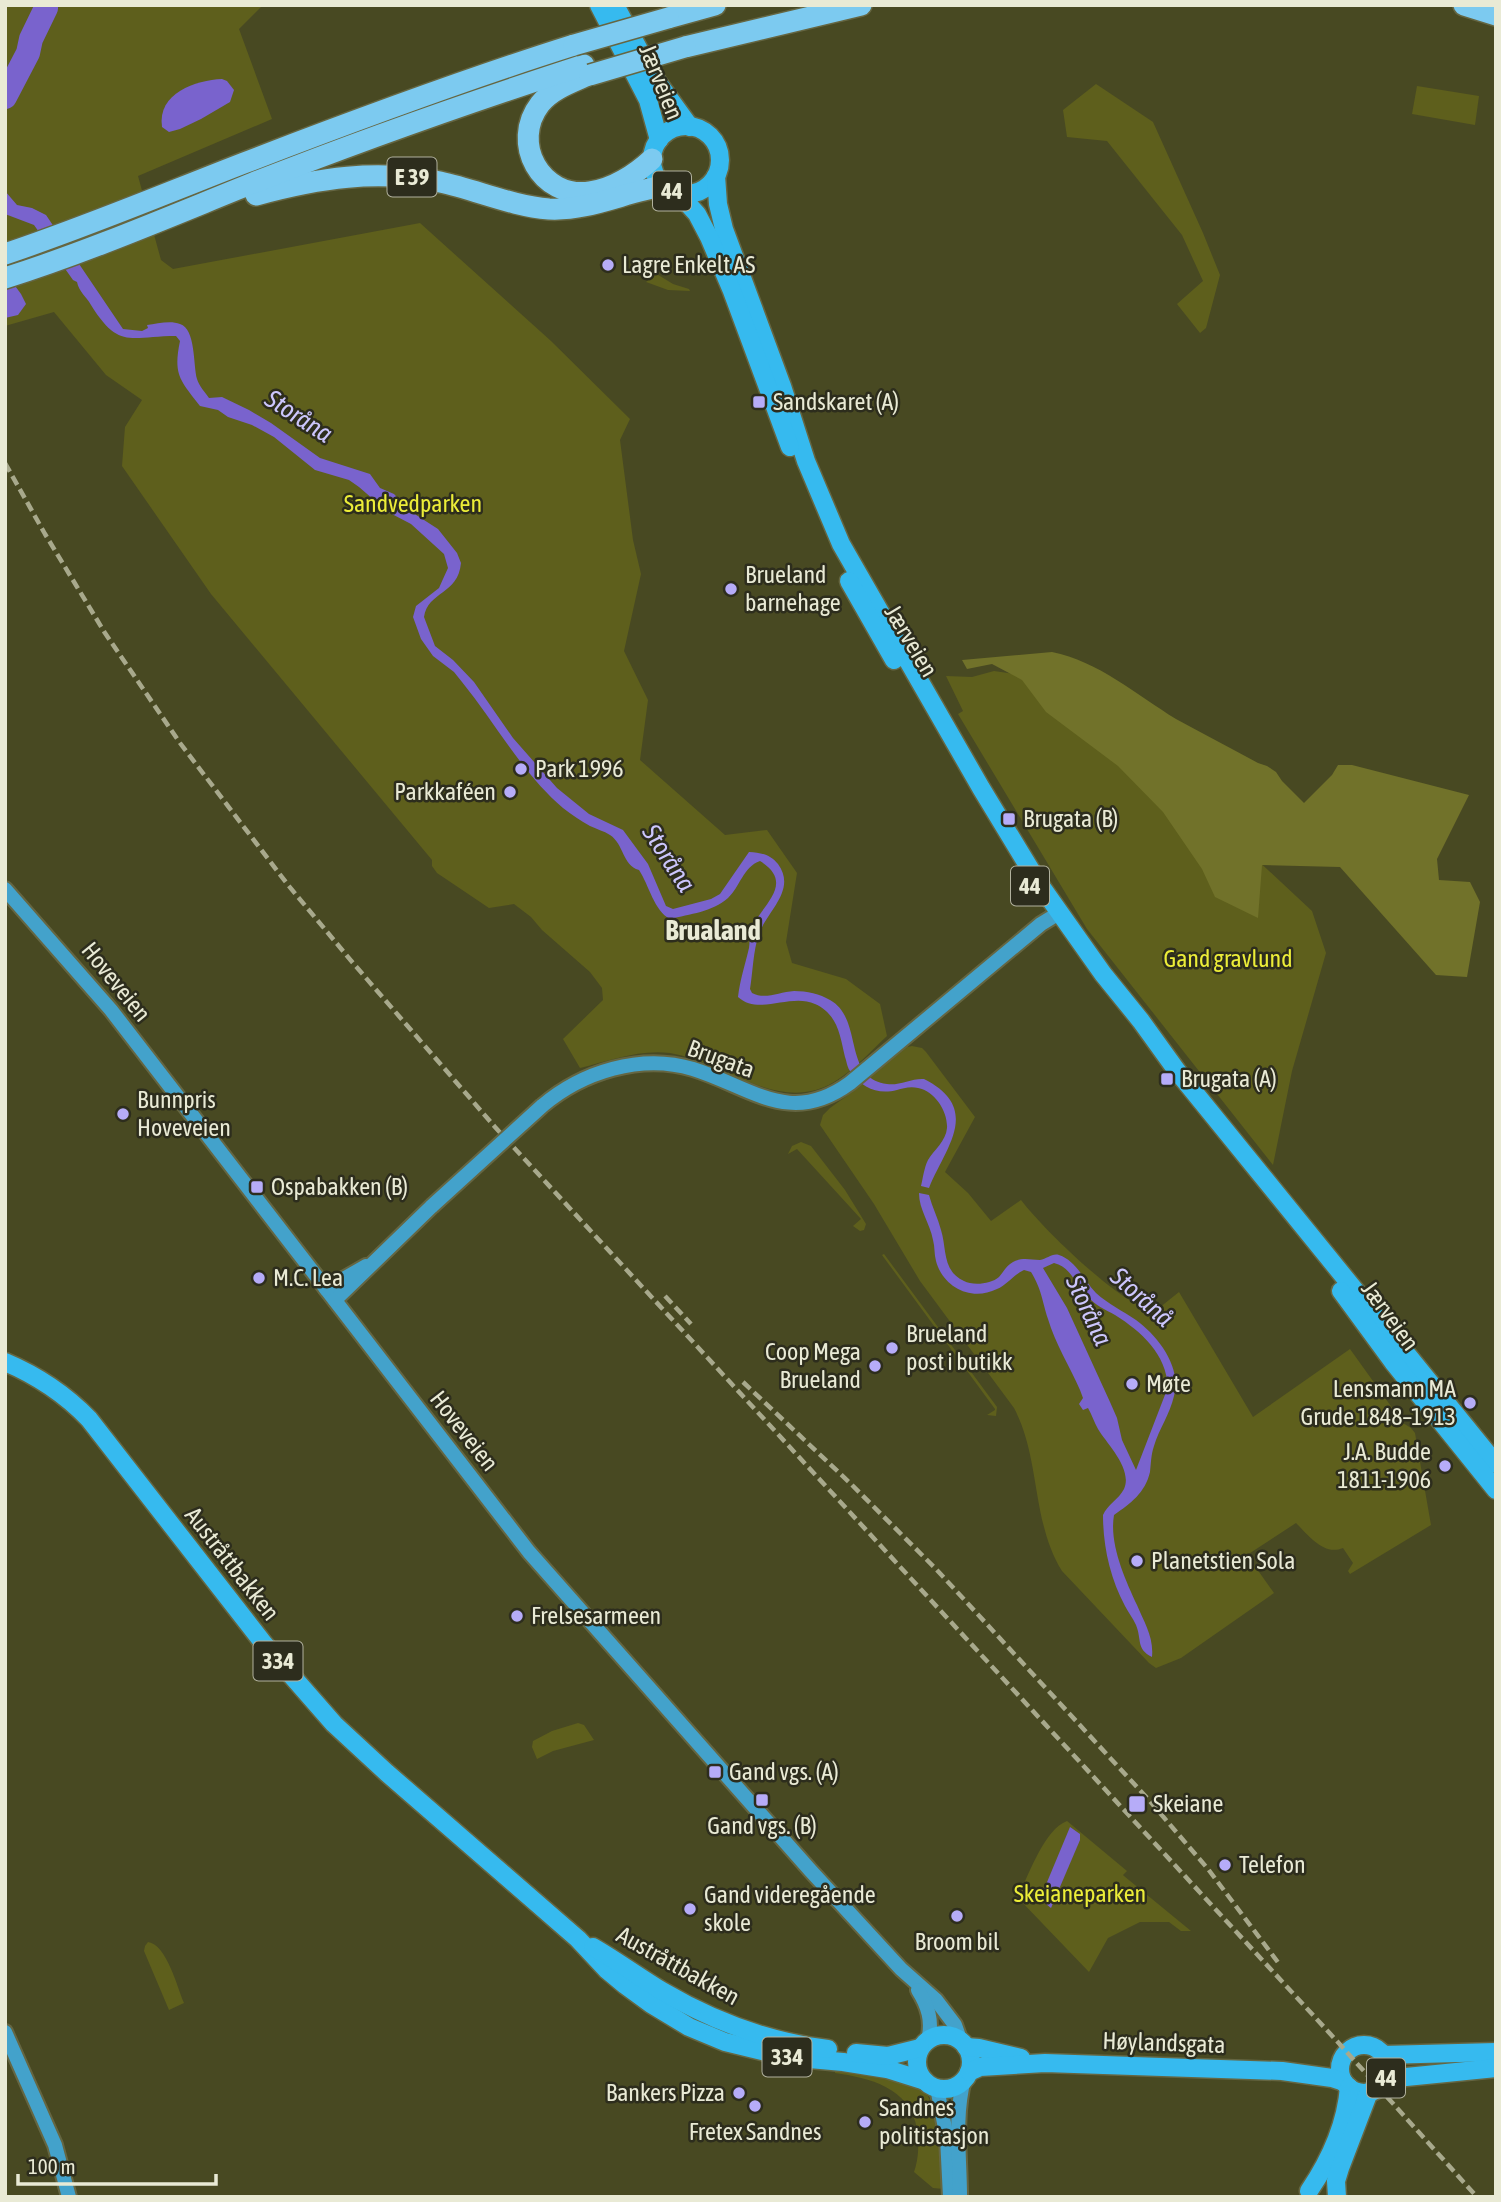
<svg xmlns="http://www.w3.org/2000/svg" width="1501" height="2202" font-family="'Asap Condensed',sans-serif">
<rect width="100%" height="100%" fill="#484922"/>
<g fill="#5e5f1c">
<path d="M5 5H263L239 29 272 119 138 176 161 260 173 269 420 223 551 341 630 419 620 440 633 540 641 574 624 651 648 700 640 760 725 835 767 830 797 873 786 942 792 963 846 979 880 1004 887 1036C870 1052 854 1070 834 1082 779 1115 725 1062 670 1053 640 1049 608 1061 580 1068L563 1039 603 1000 602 988 590 972 542 930 531 917 514 904 489 908 437 873 432 866V860L211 594 122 466 125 427 142 400 106 375 54 312 5 326Z"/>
<path d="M1096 84 1153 122 1203 233 1220 275 1206 328 1200 333 1177 304 1203 281 1182 235 1107 141 1067 137 1063 110Z"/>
<path d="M1417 86 1479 96 1475 125 1412 114Z"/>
<path d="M655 273 673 284 689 289 690 291 668 290 646 282Z"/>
<path d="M994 671 1029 676 1207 813 1312 911 1326 953 1292 1071 1273 1165 1087 929 958 714 963 711 946 676 972 677Z"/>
<path d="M912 1046 922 1048 926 1052 975 1117 945 1172 968 1193 991 1221 1021 1200C1044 1230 1119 1303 1154 1312L1179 1292 1253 1417 1350 1349 1403 1423 1411 1428 1415 1433 1431 1525 1350 1574 1348 1571 1353 1563 1343 1548C1324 1556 1309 1536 1296 1523L1247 1555 1274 1593 1181 1658 1156 1668 1149 1663 1062 1571C1031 1521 1041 1459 1014 1408L920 1281 874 1204 820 1125 823 1115 830 1108 855 1090 907 1047Z"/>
<path d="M801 1142 811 1146 845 1190 866 1224 864 1230 860 1231 853 1226 861 1219 797 1149 788 1154 792 1146Z"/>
<path d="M884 1254 997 1407 996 1416 987 1415 995 1410V1409L882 1255Z"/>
<path d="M578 1723 584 1725 594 1740 553 1751 537 1759 532 1747 533 1741 552 1731Z"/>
<path d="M1067 1821 1127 1871 1123 1875 1124 1876 1191 1931H1181L1169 1922H1140L1108 1938 1089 1972 1019 1899 1020 1892C1030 1872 1045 1829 1067 1821Z"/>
<path d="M148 1942C167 1945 177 1987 184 2003L169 2010 144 1951 145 1946Z"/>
<path d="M835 2067 861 2069 918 2088 928 2096 941 2127 944 2189 933 2188 914 2172C919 2158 919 2143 917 2129 910 2087 869 2078 835 2073Z"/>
</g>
<path fill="#71722a" d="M1052 652C1098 661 1137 695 1176 719 1203 734 1231 748 1258 763L1267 766 1276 772 1282 781 1304 803 1332 775 1338 765H1352L1469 795 1437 859 1439 880 1470 882 1480 902 1467 977 1436 975 1340 867 1262 865 1258 918 1215 897 1202 869 1163 812 1118 766 1046 712 1022 680 992 664 967 669 962 660Z"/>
<g fill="#7963cd" fill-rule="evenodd">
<path d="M222 79 227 81 234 90 230 102 201 119 180 129 169 132 162 127C157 93 196 80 222 79Z"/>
<path d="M5 191 17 205 32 208 46 215 123 329 142 331 148 328 147 325C157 324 170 320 180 324 196 329 193 365 197 379 199 386 205 392 209 398L222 397 249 410 271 423 320 458 370 474 380 488 394 494 410 511 438 529 457 553 461 563C458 595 428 591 424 617L435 646 453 660 474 682 513 738 557 788 589 814 623 830 648 864 666 906 673 909 711 899 720 894 749 852C761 853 770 854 778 864 797 890 767 911 759 934 753 951 753 971 750 989L752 993C765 1000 779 992 794 991 807 991 820 994 830 1000 864 1019 842 1078 887 1084 899 1086 912 1078 924 1079 983 1109 945 1148 929 1188L921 1186C923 1178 924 1168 928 1160 934 1150 946 1141 947 1128 948 1112 935 1091 918 1088 911 1086 903 1088 897 1090 878 1095 862 1088 851 1072 847 1068 847 1062 845 1057 840 1036 838 1014 815 1004 790 993 759 1016 738 997 740 980 745 965 749 948 750 943 749 937 750 932 758 907 798 885 760 861 743 867 740 887 728 898 712 912 690 914 670 919 654 911 649 885 639 870 622 865 624 844 610 835 604 831 596 829 590 826 581 821 571 814 563 808 522 773 496 724 462 682L454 672 433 656 421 639 413 617 416 606 439 588 443 579 448 568 444 554 411 524 388 512 359 487 349 480 315 470 274 437 252 425 228 417 218 410 200 406C180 380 173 375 180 341L176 336C130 336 119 350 91 305 86 296 79 292 77 282L73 280 34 225 5 214Z"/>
<path d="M5 272 21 294 26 304 18 315 5 318Z"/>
<path d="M919 1193 929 1195C932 1207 938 1218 941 1230 947 1249 942 1271 964 1281 973 1286 991 1284 999 1277 1004 1271 1007 1265 1013 1262 1023 1257 1030 1260 1040 1260 1047 1259 1052 1253 1059 1255 1077 1261 1084 1281 1096 1293 1108 1304 1123 1311 1136 1320 1158 1336 1182 1367 1174 1396 1170 1414 1159 1429 1154 1446 1151 1455 1151 1463 1150 1472 1145 1493 1131 1503 1114 1515 1109 1544 1125 1579 1137 1605 1144 1622 1154 1637 1152 1657 1136 1649 1142 1640 1136 1625 1133 1618 1128 1612 1125 1606 1110 1578 1103 1546 1103 1515 1107 1505 1119 1499 1124 1489 1133 1469 1107 1444 1098 1429 1094 1422 1092 1415 1088 1408L1083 1410 1079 1404 1083 1398 1080 1390C1070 1367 1055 1343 1048 1319 1042 1301 1042 1290 1031 1272L1024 1270C1013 1275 1007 1285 997 1289 971 1302 943 1287 936 1261 934 1254 935 1247 933 1240 930 1223 919 1210 919 1193ZM1054 1263C1072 1267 1075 1286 1088 1297 1095 1305 1106 1310 1115 1315 1142 1332 1166 1354 1168 1387L1136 1470 1122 1440 1117 1418 1110 1402 1067 1308 1043 1268Z"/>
<path d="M1070 1827 1080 1834V1840L1051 1908 1040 1899Z"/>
</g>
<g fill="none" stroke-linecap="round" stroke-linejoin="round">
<path stroke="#7963cd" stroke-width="24" d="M5 97 28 53 31 39 46 8 45 5"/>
<g stroke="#656642" stroke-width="18">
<g id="secondary">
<path d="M5 889 111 1010 529 1552 810 1870 901 1969 936 2000 955 2025 961 2042"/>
<path d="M542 1106C582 1072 641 1053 693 1069 751 1087 790 1127 850 1083L1041 924 1059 913"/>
<path d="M326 1289 366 1266"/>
<path d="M335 1300 432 1206"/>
<path d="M918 1990C928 2006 933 2021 928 2040"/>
<path d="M5 2032 55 2145 69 2197"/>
<path d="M937 2088 947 2138 950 2197"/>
<path d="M960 2197C960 2157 954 2118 964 2079"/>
</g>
</g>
<g stroke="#656642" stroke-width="21">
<g id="primary">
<path d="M599 5 648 100 659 140"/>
<path d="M615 5 653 76 690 127"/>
<circle cx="686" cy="160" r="34"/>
<path d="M716 176 718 204 724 229 782 386 806 461 841 544 981 788 1038 882 1103 974 1141 1021 1177 1071 1496 1464"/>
<path d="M678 193 697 214 709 237 732 291 790 447"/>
<path d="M849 581 894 660"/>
<path d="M1341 1291 1393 1362 1496 1490"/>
<path d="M5 1362C38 1376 64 1393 89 1419L264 1644 334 1724 387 1773 578 1939 607 1970 625 1985 651 2004 689 2027 725 2042 787 2057 843 2062 887 2069 925 2081"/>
<path d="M593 1947C617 1961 639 1977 662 1991 713 2021 769 2042 828 2049"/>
<circle cx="944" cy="2062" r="27"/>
<circle cx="1364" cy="2069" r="24"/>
<path d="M966 2047 979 2048 1021 2058"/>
<path d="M856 2053 888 2056 920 2048"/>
<path d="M1383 2055 1496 2052"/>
<path d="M969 2072 980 2067 1045 2063 1282 2071 1332 2078 1344 2082"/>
<path d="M1386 2079 1496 2068"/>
<path d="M1309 2191C1330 2160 1346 2124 1349 2087"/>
<path d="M1337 2197 1336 2181 1340 2168 1369 2092"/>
</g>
</g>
<g stroke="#656642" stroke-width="24">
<g id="highway">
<path d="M1464 5 1496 15"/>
<path d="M668 18 715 5"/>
<path d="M685 47 861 5"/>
<path d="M586 76C570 83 551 90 540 104 510 143 541 199 590 192 613 189 636 174 652 159"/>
<path d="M256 195C318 178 377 169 440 182 477 190 512 206 549 209 589 211 625 192 663 186"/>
<path d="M5 254C86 227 164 194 244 163 353 121 463 80 574 45"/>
<path d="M5 278C90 251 171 216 253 183 362 140 473 101 584 65"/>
</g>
</g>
<use href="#secondary" stroke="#43a2cb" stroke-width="14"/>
<use href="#primary" stroke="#36baef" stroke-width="18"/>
<use href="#highway" stroke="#7ccaf0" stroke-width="21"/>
<g stroke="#a8a98c" stroke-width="4.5" stroke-dasharray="10 5" stroke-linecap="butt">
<path d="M5 463 45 534 105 633 180 743 288 885 353 963 495 1127 1335 2039 1477 2197"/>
<path d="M665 1296 691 1324"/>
<path d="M743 1382 850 1483 936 1569 1148 1799 1208 1869 1280 1965"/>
</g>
<g stroke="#656642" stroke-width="18" stroke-linecap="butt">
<path id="secondary-bridge" d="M432 1206 542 1106"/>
</g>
<g stroke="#656642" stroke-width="24" stroke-linecap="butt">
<g id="highway-bridge">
<path d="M574 45 668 18"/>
<path d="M590 75 685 47"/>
</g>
</g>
<use href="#secondary-bridge" stroke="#43a2cb" stroke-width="14"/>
<use href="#highway-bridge" stroke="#7ccaf0" stroke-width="21"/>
</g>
<g fill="#b6acf8" stroke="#2d2d1d" stroke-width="2.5">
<circle cx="608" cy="265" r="7"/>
<rect x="752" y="395" width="14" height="14" rx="3.5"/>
<circle cx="731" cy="589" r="7"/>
<circle cx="521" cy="769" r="7"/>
<circle cx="510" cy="792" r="7"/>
<rect x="1002" y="812" width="14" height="14" rx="3.5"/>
<rect x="1160" y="1072" width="14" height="14" rx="3.5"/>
<circle cx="123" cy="1114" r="7"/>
<rect x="250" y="1180" width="14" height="14" rx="3.5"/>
<circle cx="259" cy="1278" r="7"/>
<circle cx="892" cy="1348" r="7"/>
<circle cx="875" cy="1366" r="7"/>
<circle cx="1132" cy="1384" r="7"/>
<circle cx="1470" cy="1403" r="7"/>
<circle cx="1445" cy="1466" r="7"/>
<circle cx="1137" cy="1561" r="7"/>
<circle cx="517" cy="1616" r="7"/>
<rect x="708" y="1765" width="14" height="14" rx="3.5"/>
<rect x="755" y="1793" width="14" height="14" rx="3.5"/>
<rect x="1128" y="1795" width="18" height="18" rx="3.5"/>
<circle cx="1225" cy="1865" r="7"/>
<circle cx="690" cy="1909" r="7"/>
<circle cx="957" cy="1916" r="7"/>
<circle cx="739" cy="2093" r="7"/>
<circle cx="755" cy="2106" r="7"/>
<circle cx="865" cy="2122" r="7"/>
</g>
<g text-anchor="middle" stroke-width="5" stroke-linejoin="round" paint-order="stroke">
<g fill="#2d2d1d" stroke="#b1b19e" stroke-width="2">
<rect x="387.5" y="157.5" width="49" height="39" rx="5"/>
<rect x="653" y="171.5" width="38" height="39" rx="5"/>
<rect x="1011" y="866.5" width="38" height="39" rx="5"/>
<rect x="253.5" y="1641.5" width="49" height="39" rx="5"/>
<rect x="762.5" y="2037.5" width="49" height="39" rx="5"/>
<rect x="1367" y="2058.5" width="38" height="39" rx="5"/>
</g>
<g font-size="23" font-weight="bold" fill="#e9ead5">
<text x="412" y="185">E 39</text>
<text x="672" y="199">44</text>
<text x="1030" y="894">44</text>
<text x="278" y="1669">334</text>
<text x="787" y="2065">334</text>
<text x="1386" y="2086">44</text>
</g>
<g font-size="24" fill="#e9ead5" stroke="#2d2d1d">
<text transform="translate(661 82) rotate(68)" y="8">Jærveien</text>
<text transform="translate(911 641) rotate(59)" y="8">Jærveien</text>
<text transform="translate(116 982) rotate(51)" y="8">Hoveveien</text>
<text transform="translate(721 1059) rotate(20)" y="8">Brugata</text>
<text transform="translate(1390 1316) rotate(54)" y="8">Jærveien</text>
<text transform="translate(464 1431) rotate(52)" y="8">Hoveveien</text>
<text transform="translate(232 1564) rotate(52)" y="8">Austråttbakken</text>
<text transform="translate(678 1966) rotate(29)" y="8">Austråttbakken</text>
<text transform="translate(1164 2043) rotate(2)" y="8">Høylandsgata</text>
</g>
<g font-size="24" fill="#e9ead5" stroke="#2d2d1d" text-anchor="start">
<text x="622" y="273">Lagre Enkelt AS</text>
<text x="773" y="410">Sandskaret (A)</text>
<text x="745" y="583">Brueland<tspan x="745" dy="28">barnehage</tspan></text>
<text x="535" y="777">Park 1996</text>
<text x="496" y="800" text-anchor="end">Parkkaféen</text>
<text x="1023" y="827">Brugata (B)</text>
<text x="1181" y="1087">Brugata (A)</text>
<text x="137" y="1108">Bunnpris<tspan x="137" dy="28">Hoveveien</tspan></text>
<text x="271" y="1195">Ospabakken (B)</text>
<text x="273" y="1286">M.C. Lea</text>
<text x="906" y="1342">Brueland<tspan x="906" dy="28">post i butikk</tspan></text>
<text x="861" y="1360" text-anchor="end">Coop Mega<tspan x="861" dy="28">Brueland</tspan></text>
<text x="1146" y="1392">Møte</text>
<text x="1456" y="1397" text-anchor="end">Lensmann MA<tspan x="1456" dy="28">Grude 1848–1913</tspan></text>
<text x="1431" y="1460" text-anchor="end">J.A. Budde<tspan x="1431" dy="28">1811-1906</tspan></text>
<text x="1151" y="1569">Planetstien Sola</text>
<text x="531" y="1624">Frelsesarmeen</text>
<text x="729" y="1780">Gand vgs. (A)</text>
<text x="1153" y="1812">Skeiane</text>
<text x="762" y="1834" text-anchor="middle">Gand vgs. (B)</text>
<text x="1239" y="1873">Telefon</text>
<text x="704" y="1903">Gand videregående<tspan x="704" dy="28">skole</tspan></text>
<text x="957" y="1950" text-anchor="middle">Broom bil</text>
<text x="725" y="2101" text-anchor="end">Bankers Pizza</text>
<text x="879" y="2116">Sandnes<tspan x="879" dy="28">politistasjon</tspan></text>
<text x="755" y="2140" text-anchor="middle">Fretex Sandnes</text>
</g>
<g font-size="24" fill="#eced38" stroke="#2d2d1d">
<text x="413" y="512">Sandvedparken</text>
<text x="1228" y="967">Gand gravlund</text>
<text x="1080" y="1902">Skeianeparken</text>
</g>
<g font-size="26" font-style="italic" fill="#ccc6fc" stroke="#2d2d1d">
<text transform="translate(299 416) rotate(33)" y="9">Storåna</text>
<text transform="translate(669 858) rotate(57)" y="9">Storåna</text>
<text transform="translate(1142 1297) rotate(42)" y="9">Storånå</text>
<text transform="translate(1089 1310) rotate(65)" y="9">Storåna</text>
</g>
<g font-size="28" font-weight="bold" fill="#e9ead5" stroke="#2d2d1d">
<text x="713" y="940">Brualand</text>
</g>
</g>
<rect width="1501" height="2202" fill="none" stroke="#e9ead5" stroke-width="14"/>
<path d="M18 2174v10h198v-10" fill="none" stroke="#e9ead5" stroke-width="3.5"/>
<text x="28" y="2174" font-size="21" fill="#e9ead5" stroke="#2d2d1d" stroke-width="5" paint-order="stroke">100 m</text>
</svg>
